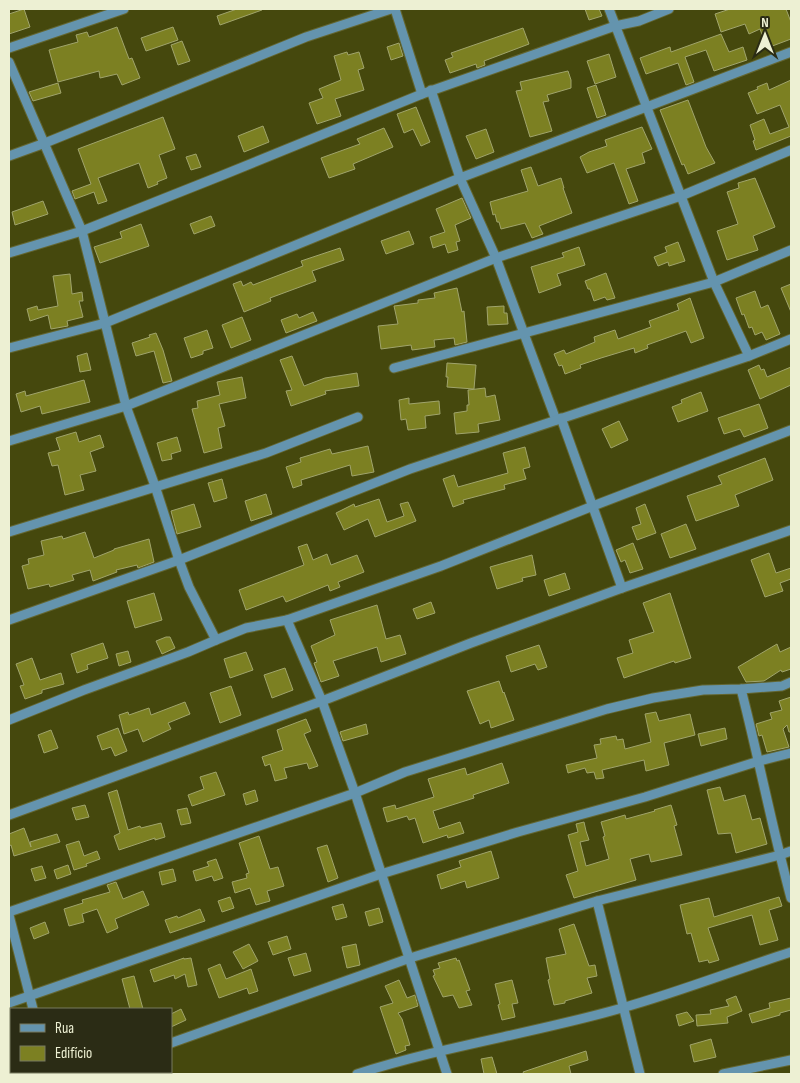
<svg xmlns="http://www.w3.org/2000/svg" width="800" height="1083" font-family="'Sofia Sans Condensed',sans-serif">
<rect width="100%" height="100%" fill="#45480d"/>
<g fill="#7c8022" stroke="#a0a46c">
<path d="M24 9 30 27 9 34V14Z"/>
<path d="M237 9H262V10L220 25 217 16Z"/>
<path d="M585 9H599L602 16 589 20Z"/>
<path d="M730 9H786L791 22V39L767 48 760 29 749 34 745 24 721 32 715 14Z"/>
<path d="M117 27 129 59 132 58 140 78 122 85 117 74 100 78 99 71 58 82 49 50 78 42 76 35 87 32 89 37Z"/>
<path d="M173 27 178 40 146 51 141 38Z"/>
<path d="M523 28 529 44 484 61 485 65 477 68 476 64 450 73 445 60 453 57 451 53Z"/>
<path d="M721 34 729 52 743 47 747 60 714 71 706 50 685 57 694 82 686 85 678 63 646 74 640 58 670 47 671 52Z"/>
<path d="M182 41 190 61 178 65 171 45Z"/>
<path d="M399 43 403 56 391 60 387 47Z"/>
<path d="M347 52 348 55 359 52 364 68 358 70 364 90 335 99 341 116 317 124 309 103 323 98 319 89 341 80 334 56Z"/>
<path d="M609 54 616 77 595 84 587 61Z"/>
<path d="M568 71 571 80V88L547 95 549 101 543 102 552 131 530 137 516 91 522 90 520 82Z"/>
<path d="M791 80V136L756 150 753 141 755 140 750 125 764 119 770 134 789 127 780 105 757 114 748 93 758 89 757 87 767 83 769 90Z"/>
<path d="M58 83 61 93 33 101 29 92Z"/>
<path d="M596 85 606 115 597 118 587 88Z"/>
<path d="M688 100 706 147 715 163 688 174 684 164 682 165 660 110Z"/>
<path d="M416 107 430 142 421 146 413 129 404 133 397 114Z"/>
<path d="M163 117 175 149 159 155 167 178 157 182 158 184 148 188 139 163 98 178 107 201 98 204 94 192 75 199 72 191 91 184 78 149Z"/>
<path d="M263 126 269 142 244 152 238 136Z"/>
<path d="M642 127 652 149 642 153 645 163 626 169 638 201 629 204 614 163 587 173 580 157 589 152 607 146 605 140Z"/>
<path d="M384 128 393 147 353 164 355 169 329 178 321 158 360 144 357 139Z"/>
<path d="M486 129 494 152 476 159 466 136Z"/>
<path d="M196 154 201 167 191 170 186 157Z"/>
<path d="M531 167 538 186 561 178 564 188H563L572 213 539 226 543 234 532 238 525 223 501 229 499 222H497L495 214 493 215 490 202 528 191 521 170Z"/>
<path d="M755 178 775 227 753 236 758 250 727 260 717 231 738 224 727 192 739 188 738 183Z"/>
<path d="M462 198 471 218 455 225 460 241 456 242 458 250 448 253 445 244 433 248 430 237 445 232 436 209Z"/>
<path d="M43 201 48 214 15 225 12 212Z"/>
<path d="M211 216 215 226 194 234 190 224Z"/>
<path d="M141 224 149 246 100 263 94 247 122 238 120 232Z"/>
<path d="M409 231 414 244 386 254 381 241Z"/>
<path d="M678 242 685 261 669 266 668 262 658 266 654 257 667 252 665 247Z"/>
<path d="M579 247 585 265 557 274 561 285 539 293 531 267 564 257 562 253Z"/>
<path d="M340 248 344 260 312 271 316 281 270 298 271 301 244 312 233 284 241 281 243 286 251 282 253 285 303 266 301 261Z"/>
<path d="M606 273 615 298 607 300 605 297 594 301 590 289H588L585 281Z"/>
<path d="M70 274 72 294 82 292 83 301H79L83 317 67 321 68 326 51 329 48 315 30 321 27 309 37 306 38 310 58 306 53 276Z"/>
<path d="M791 284V312L781 288Z"/>
<path d="M457 288 462 312 464 311 467 342 455 345 454 338 434 340 435 347 412 350 411 345 381 349 378 326 398 324 394 306 418 303V300L435 298 434 293Z"/>
<path d="M755 291 761 308 768 305 780 334 766 340 762 332 755 335 752 327 749 328 744 314 742 315 736 298Z"/>
<path d="M690 298 704 338 691 343 686 331 647 345 648 348 635 353 634 348 601 358 580 365 581 368 565 374 562 365 559 366 554 354 564 350 566 354 595 342 594 337 615 330 618 339 651 327 649 321 679 310 677 304Z"/>
<path d="M504 306V313H507L508 324 488 325 487 307Z"/>
<path d="M313 312 317 321 286 333 281 320 297 314 299 318Z"/>
<path d="M242 317 251 340 231 348 222 325Z"/>
<path d="M207 330 213 348 203 351V354L191 358 184 338Z"/>
<path d="M156 333 163 350 172 381 163 383 154 351 136 356 132 343 150 337 149 335Z"/>
<path d="M87 353 91 370 80 372 77 356Z"/>
<path d="M292 356 304 386 325 378 357 373 359 386 325 391 326 394 291 406 286 391 292 390 280 360Z"/>
<path d="M447 363 476 365 474 389 447 387 448 377H446Z"/>
<path d="M759 365 761 370 764 369 767 377 791 367V385L760 399 748 370Z"/>
<path d="M242 377 246 398 219 404 225 426 218 428 222 448 204 453 192 409 198 408 197 401 220 395 217 382Z"/>
<path d="M84 380 90 402 42 414 40 406 21 412 16 394 25 391 26 396Z"/>
<path d="M485 388 486 397 495 395 500 420 478 424 479 432 456 434 454 413 467 411V405H469L468 390Z"/>
<path d="M701 392 708 411 678 422 672 407 682 403 681 400Z"/>
<path d="M409 398V404L439 401 440 414 425 416 426 428 408 430 406 419 401 420 399 400Z"/>
<path d="M759 404 768 428 744 437 740 429 724 434 718 418Z"/>
<path d="M619 421 628 440 611 448 602 429Z"/>
<path d="M76 432 79 442 100 435 104 447 90 452 96 471 80 475 84 490 65 495 58 465 52 466 48 453 60 450 56 438Z"/>
<path d="M177 437 181 451 171 454 172 459 162 461 157 443Z"/>
<path d="M368 446 374 472 352 476 350 465 301 480 302 485 293 488 286 467 301 462 300 458 330 449 332 454Z"/>
<path d="M525 447 530 467 523 469 526 479 504 485 505 489 463 500 464 503 453 507 443 479 454 475 458 487 508 473 503 453Z"/>
<path d="M765 458 773 480 735 495 739 506 696 521 687 496 722 484 718 476Z"/>
<path d="M222 479 227 498 214 502 208 483Z"/>
<path d="M266 494 272 514 251 521 245 501Z"/>
<path d="M379 499 387 522 404 516 400 504 408 502 416 521 375 537 368 519 344 530 336 513 354 504 355 507Z"/>
<path d="M194 504 201 527 177 534 171 511Z"/>
<path d="M645 504 656 533 637 540 632 527 641 524 636 508Z"/>
<path d="M686 524 696 549 670 558 661 534Z"/>
<path d="M85 532 94 558 114 550V549L149 539 154 562 138 568 137 565 116 570 117 572 93 581 90 570 72 575 74 580 50 587 49 584 28 589 22 566 29 564 28 559 44 555 41 541 62 536 63 539Z"/>
<path d="M633 543 643 569 630 573 625 560 621 562 616 550Z"/>
<path d="M307 544 313 560 327 554 331 565 357 555 364 572 338 582 340 587 330 591 328 585 286 602 283 596 246 610 239 590 304 565 298 547Z"/>
<path d="M769 553 776 573 791 568V579L780 583 783 591 765 597 751 560Z"/>
<path d="M532 555 536 575 522 578 523 581 497 589 490 567Z"/>
<path d="M565 573 570 589 549 596 544 580Z"/>
<path d="M154 593 162 620 135 628 127 601Z"/>
<path d="M670 593 691 658 675 663 674 661 624 678 617 658 633 653 629 640 654 632 643 603Z"/>
<path d="M431 602 435 613 417 619 413 609Z"/>
<path d="M377 605 386 639 400 635 406 654 381 662 377 647 333 661 339 676 321 682 314 663 317 662 311 646 335 635 330 620Z"/>
<path d="M166 637H170L175 648 162 654 156 641Z"/>
<path d="M103 643 108 658 87 665 88 669 77 673 71 654Z"/>
<path d="M777 644 780 652 791 647V669L782 672 781 670 764 681 746 682 738 667Z"/>
<path d="M539 645 547 667 538 670 535 664 511 672 506 656Z"/>
<path d="M128 651 131 662 119 666 116 654Z"/>
<path d="M246 652 253 670 230 678 224 659Z"/>
<path d="M32 658 40 680 61 673 64 684 42 690V693L25 699 20 686 24 685 16 664Z"/>
<path d="M285 668 293 690 272 698 264 675Z"/>
<path d="M499 681 503 693 504 692 514 720 491 728 489 720 480 724 467 691Z"/>
<path d="M231 686 241 715 220 723 210 693Z"/>
<path d="M791 697V732H789L787 725 783 729 789 747 767 752 762 735 759 736 756 724 772 719 770 713 782 710 779 701Z"/>
<path d="M185 702 190 714 168 723 171 729 143 742 138 729 124 734 119 715 128 712 129 715 149 708 151 715Z"/>
<path d="M656 712 659 721 690 714 695 735 664 743 669 765 646 771 644 760 602 770 604 778 596 779 594 772 587 773 585 768 568 773 566 765 597 758 594 745 601 744 600 739 616 736 617 740 623 739 625 749 651 742 645 714Z"/>
<path d="M306 719 311 731 304 734 318 766 309 769 307 763 284 768 287 778 275 781 270 764 265 766 262 757 283 750 277 730Z"/>
<path d="M366 724 368 734 343 741 340 732Z"/>
<path d="M118 728 127 751 115 756 111 747 102 750 97 736Z"/>
<path d="M725 728 727 739 701 746 698 734Z"/>
<path d="M51 730 58 748 44 753 38 735Z"/>
<path d="M502 763 509 783 473 795 474 798 433 811 439 829 460 822 464 833 448 838 447 835 423 843 415 818 409 820 407 816 387 822 383 808 395 805 396 809 434 797 428 779 465 768 467 775Z"/>
<path d="M216 772 225 795 192 806 188 795 204 789 200 777Z"/>
<path d="M720 787 724 801 745 795 752 820 760 818 767 844 736 853 731 833 718 834 707 790Z"/>
<path d="M117 790 128 830 140 826 141 828 161 823 165 837 155 840V838L119 850 114 836 120 833 108 793Z"/>
<path d="M255 790 258 801 246 805 243 794Z"/>
<path d="M85 805 89 817 76 820 72 808Z"/>
<path d="M671 805 677 825 674 826 682 855 651 862 649 854 630 859 636 880 574 898 566 875 578 871 568 835 578 832 576 824 584 822 586 831 589 840 580 842 586 866 609 859 603 837 605 836 601 822 625 815 626 819 655 811 654 810Z"/>
<path d="M187 808 191 823 181 825 177 810Z"/>
<path d="M24 828 31 847 30 842 57 834 60 842 14 856 11 845 9 846V834Z"/>
<path d="M259 836 270 869 278 867 284 886 267 891 270 901 256 905 250 888 235 893 232 882 247 878 246 874 249 873 239 843Z"/>
<path d="M79 841 84 856 97 851 100 859 86 864 87 866 74 870 66 845Z"/>
<path d="M327 845 338 878 328 882 317 848Z"/>
<path d="M491 851 499 878 467 888 465 881 441 889 437 875 461 867 459 861Z"/>
<path d="M216 859 223 878 214 881 212 876 196 881 193 871 209 866 207 862Z"/>
<path d="M68 865 71 874 57 879 54 870Z"/>
<path d="M42 866 46 878 35 881 31 869Z"/>
<path d="M173 869 176 881 162 885 159 872Z"/>
<path d="M116 882 123 899 143 891 149 905 115 919 118 928 107 933 97 909 82 914 84 922 69 926 64 909 83 903 82 900 110 892 107 885Z"/>
<path d="M230 897 234 908 222 912 218 901Z"/>
<path d="M779 897 782 906 769 910 778 940 760 945 752 915 708 928 719 960 709 963 708 960 699 962 691 933 687 934 680 905 709 898 714 917Z"/>
<path d="M343 904 347 917 336 920 332 907Z"/>
<path d="M379 908 383 922 369 926 365 912Z"/>
<path d="M200 909 205 921 170 933 165 920 177 916 178 918Z"/>
<path d="M45 922 49 933 34 939 30 928Z"/>
<path d="M574 924 589 966 595 965 597 976 587 978 592 993 565 1001V1003L554 1005 548 980 550 979 546 958 566 954 559 929Z"/>
<path d="M287 936 291 949 273 955 268 942Z"/>
<path d="M249 944 258 961 243 969 233 952Z"/>
<path d="M356 944 360 965 347 968 342 947Z"/>
<path d="M306 953 311 971 294 976 288 958Z"/>
<path d="M184 958V959L191 958 197 985 188 987 185 974 175 979 174 975 154 982 150 970Z"/>
<path d="M456 958 457 961 459 960 470 990 466 991 472 1005 459 1008 453 995 443 997 433 976 435 975 433 970 440 968 438 963Z"/>
<path d="M220 964 226 979 251 969 258 991 249 994 247 988 219 998 208 969Z"/>
<path d="M134 976 143 1009H130L122 979Z"/>
<path d="M399 980 407 998 415 995 418 1006 398 1013 402 1019 410 1045 405 1046 406 1050 396 1054 380 1007 393 1003 385 986Z"/>
<path d="M512 980 518 1003 512 1004 515 1017 502 1020 498 1005 500 1004 495 984Z"/>
<path d="M736 996 742 1011 727 1017 728 1023 697 1026 696 1015 711 1014 710 1010 729 1006 726 1000Z"/>
<path d="M791 998V1010L780 1013V1015L752 1023 749 1014 770 1008 769 1003Z"/>
<path d="M181 1009 186 1020 171 1027V1014Z"/>
<path d="M687 1012 694 1021 679 1026 676 1015Z"/>
<path d="M711 1039 716 1057 694 1062 690 1045Z"/>
<path d="M586 1051 588 1060 569 1066 571 1074H524L523 1072Z"/>
<path d="M492 1057 497 1074H484L481 1059Z"/>
</g>
<g fill="none" stroke-linecap="round" stroke-linejoin="round">
<g stroke="#636631" stroke-width="11">
<g id="minor">
<path d="M395 9 422 94"/>
<path d="M609 9 714 282 749 356"/>
<path d="M9 48 124 9"/>
<path d="M9 62 82 231 126 406 155 486 179 560 189 587 216 640 246 628 287 620 322 701 355 793 447 1074"/>
<path d="M431 90 460 178 496 258 556 420"/>
<path d="M9 156 45 143 306 37 391 9"/>
<path d="M9 253 82 231 223 175 422 94 615 26 639 21 669 9"/>
<path d="M9 348 105 323 460 178 791 52"/>
<path d="M394 368 714 282 791 250"/>
<path d="M561 418 622 588"/>
<path d="M9 441 126 406 496 258 681 196 791 150"/>
<path d="M9 532 266 453 358 417"/>
<path d="M9 620 179 560 410 469 749 356 791 339"/>
<path d="M287 620 441 566 593 506 791 430"/>
<path d="M741 689C759 759 772 828 791 898"/>
<path d="M9 720 84 690 188 652 216 640"/>
<path d="M9 815 322 701 471 643 622 588 791 530"/>
<path d="M597 901 640 1074"/>
<path d="M9 912 355 793 405 772 607 709 653 698 703 690 741 689 782 686 791 682"/>
<path d="M9 915 33 1009"/>
<path d="M9 1003 381 874 518 832 645 797 759 761 791 753"/>
<path d="M171 1043 410 958 597 901 780 855 791 851"/>
<path d="M51 1072 52 1074"/>
<path d="M82 1074 90 1072"/>
<path d="M357 1074C444 1046 535 1033 622 1008 679 992 735 970 791 952"/>
<path d="M723 1074 791 1060"/>
</g>
</g>
<use href="#minor" stroke="#6494ae" stroke-width="9"/>
</g>
<rect width="800" height="1083" fill="none" stroke="#edf0d3" stroke-width="20"/>
<rect x="10" y="1008" width="162" height="65" fill="#2b2c15" stroke="#797a61"/>
<rect x="20" y="1024" width="25" height="8" fill="#6494ae" stroke="#797a61"/>
<text x="55" y="1033" font-size="15" fill="#edf0d3">Rua</text>
<rect x="20" y="1046" width="25" height="15" fill="#7c8022" stroke="#797a61"/>
<text x="55" y="1058" font-size="15" fill="#edf0d3">Edifício</text>
<g transform="translate(765 35)" stroke="#2b2c15" stroke-width="4" paint-order="stroke">
<path d="M0-4L9 19L0 12L-9 19Z" fill="#edf0d3"/>
<text y="-8" font-size="14" font-weight="bold" text-anchor="middle" fill="#edf0d3">N</text>
</g>
</svg>
